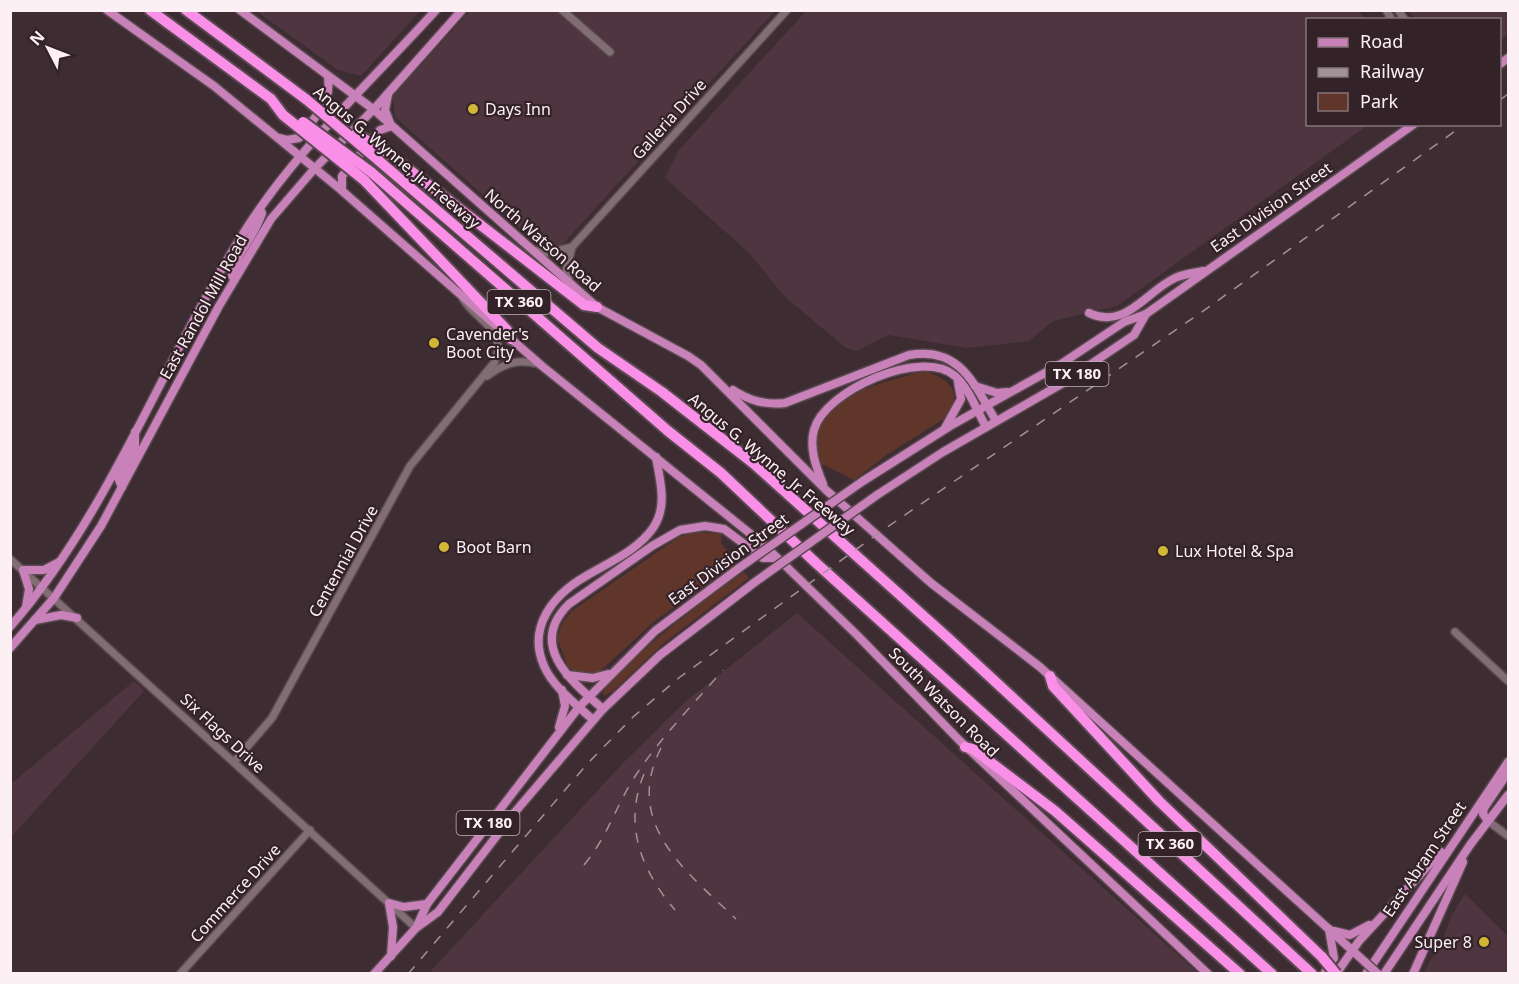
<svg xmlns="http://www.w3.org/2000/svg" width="1519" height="984" font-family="'Noto Sans',sans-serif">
<rect width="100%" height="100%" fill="#3e2c33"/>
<g fill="#4e353f">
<path d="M1358 10 1365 19 1308 20V124L1368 125 1117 306 1053 321 1029 341 967 348 888 335 857 351 846 348 785 297 749 253 665 178 678 151 806 11Z"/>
<path d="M256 11H420L361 76 338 70Z"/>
<path d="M470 11H775L552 256 395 117 393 96Z"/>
<path d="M1408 11H1508V34L1500 41V20L1415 19Z"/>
<path d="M797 613 1198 973H429L624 762 686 701Z"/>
<path d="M134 681 144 691 11 837V784Z"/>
<path d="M1465 894 1508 936V973H1423L1443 940 1451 916Z"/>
</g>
<g fill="#60362b">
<path d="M927 372C956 381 960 397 947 417L888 454 854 480 824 465 820 466C800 400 869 387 916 373Z"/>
<path d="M695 532 722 534 721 543 736 564 656 620 598 673 579 674 568 667 557 638 563 622 572 611 679 537Z"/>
<path d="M744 572 749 578 665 642 613 691 604 696 603 693C610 680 623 670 634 659 669 627 706 599 744 572Z"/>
</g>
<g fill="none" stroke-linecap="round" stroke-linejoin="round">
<g stroke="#58494f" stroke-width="10">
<g id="minor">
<path d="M562 10 610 52"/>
<path d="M1386 10 1392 20"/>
<path d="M1398 10 1405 20"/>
<path d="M533 250 549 253 572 247"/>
<path d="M569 280 566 271 572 247 787 10"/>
<path d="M487 376C503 364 518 358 538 364"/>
<path d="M10 559 416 928"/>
<path d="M1455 632 1508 681"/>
<path d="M234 762 272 718 410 466 494 363C509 329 478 323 463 299"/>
<path d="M1488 821 1508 836"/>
<path d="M180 974 310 830"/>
</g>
</g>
<g stroke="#58494f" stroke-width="11">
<g id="major">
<path d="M107 10 214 86 340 189 542 366 763 544 858 636 960 741 1208 974"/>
<path d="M240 10 373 109 597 307 688 356 701 365 826 490 931 583 1040 667 1365 962"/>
<path d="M1500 64 1508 58"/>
<path d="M388 95 385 110 390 123"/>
<path d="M279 138 287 140 299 138C314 118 332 103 328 77"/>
<path d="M342 190V176L380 130 392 126"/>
<path d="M232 276C237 252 255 236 262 213L260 209"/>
<path d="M1089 313C1126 330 1145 292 1175 278 1184 274 1194 273 1203 271"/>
<path d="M975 386 997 393 1007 392"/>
<path d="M733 390C750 401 765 405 785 403L909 355C960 346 974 384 996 421"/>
<path d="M945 428 961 399 958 382"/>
<path d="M863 481 950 426 1061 364 1124 322 1146 314 1414 124"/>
<path d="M823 484C816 467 809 448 814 430 824 391 922 347 955 376 969 388 977 411 986 427"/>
<path d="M122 487 118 478 135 447V432"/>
<path d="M877 495 943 452 1063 383 1134 335 1146 314"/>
<path d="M26 607 29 589 23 570H44L59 562"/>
<path d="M35 620 61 615 77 618"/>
<path d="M10 627C110 512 161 366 241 237 293 152 370 83 436 10"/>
<path d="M10 648 54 598 101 526 219 306 271 219 315 168 375 108 462 10"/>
<path d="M567 675 593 678 608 674"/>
<path d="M603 709C571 681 527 645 569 604L652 546 680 530 705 526 724 529 763 558H775"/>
<path d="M593 720C577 705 553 687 544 666 527 627 553 595 586 576 609 562 637 551 653 528 668 506 660 481 656 457"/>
<path d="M559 727 565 706 562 690"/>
<path d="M1488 821 1483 814 1484 808 1507 774 1508 763"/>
<path d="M417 926 427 904 579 707 655 631 739 568"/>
<path d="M1334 931 1350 935 1369 925"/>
<path d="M391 956 393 927 389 903 404 907 427 904"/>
<path d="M374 974 416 928 438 912 515 812 603 709 660 655 755 582"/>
<path d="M1324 974 1334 958 1329 929"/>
<path d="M1336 974 1359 941 1441 852"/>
<path d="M1366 974 1508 762"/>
<path d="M1384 974 1470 845 1508 795"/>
<path d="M1413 974 1463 862"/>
</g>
</g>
<g stroke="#58494f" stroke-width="14">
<g id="highway">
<path d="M150 10 271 99"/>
<path d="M186 10 307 100"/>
<path d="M385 151 584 305 597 307"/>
<path d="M378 160 598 348 662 392 753 463 948 638 1312 974"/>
<path d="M371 172 668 431 721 473 816 563 1272 974"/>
<path d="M364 180 507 330 511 339"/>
<path d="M1050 676 1053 686 1159 801 1322 957"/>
<path d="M965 747 973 749 1055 811 1240 974"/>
</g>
</g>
<use href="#minor" stroke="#826d75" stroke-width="7"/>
<use href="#major" stroke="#c981b9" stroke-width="8"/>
<use href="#highway" stroke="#f98fe7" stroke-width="10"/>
<g stroke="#a19297" stroke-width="1.5" stroke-dasharray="10 10" stroke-linecap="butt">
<path d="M1500 100 1508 94"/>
<path d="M661 748C622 824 688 873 736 919"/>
<path d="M644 774C623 825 641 870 675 910"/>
<path d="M584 865C607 837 614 811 632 781 658 740 691 707 723 670"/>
<path d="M408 974 588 763 633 717 680 677 883 530 1199 314 1465 124"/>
</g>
<g stroke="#58494f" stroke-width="11" stroke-linecap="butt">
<g id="major-bridge">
<path d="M739 568 863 481"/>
<path d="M755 582 877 495"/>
<path d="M1365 962 1378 974"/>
</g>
</g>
<g stroke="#58494f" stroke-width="14" stroke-linecap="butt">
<g id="highway-bridge">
<path d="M271 99 283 115 364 180"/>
<path d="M307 100 378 160"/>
<path d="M303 122 371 172"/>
<path d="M356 134 385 151"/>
<path d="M1322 957 1336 974"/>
</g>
</g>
<use href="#major-bridge" stroke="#c981b9" stroke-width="8"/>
<use href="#highway-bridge" stroke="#f98fe7" stroke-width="10"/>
</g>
<g fill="#d2b736" stroke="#342229" stroke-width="2">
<circle cx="473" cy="109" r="6"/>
<circle cx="434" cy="343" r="6"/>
<circle cx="444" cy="547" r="6"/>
<circle cx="1163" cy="551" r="6"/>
<circle cx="1484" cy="942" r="6"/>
</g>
<g text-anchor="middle" stroke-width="4.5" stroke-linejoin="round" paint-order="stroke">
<g fill="#342229" stroke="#c0b2b7" stroke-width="1.5">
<rect x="487.5" y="290" width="63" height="24" rx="4.5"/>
<rect x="1045.5" y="362" width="63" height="24" rx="4.5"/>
<rect x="456.5" y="811" width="63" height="24" rx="4.5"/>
<rect x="1138.5" y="832" width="63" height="24" rx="4.5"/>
</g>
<g font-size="15" font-weight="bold" fill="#fcf0f4">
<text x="519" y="307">TX 360</text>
<text x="1077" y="379">TX 180</text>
<text x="488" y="828">TX 180</text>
<text x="1170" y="849">TX 360</text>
</g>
<g font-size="16" fill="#fcf0f4" stroke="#342229" text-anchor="start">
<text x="485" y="115">Days Inn</text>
<text x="446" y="340">Cavender's<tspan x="446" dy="18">Boot City</tspan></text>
<text x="456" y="553">Boot Barn</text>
<text x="1175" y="557">Lux Hotel &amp; Spa</text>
<text x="1472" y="948" text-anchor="end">Super 8</text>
</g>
<g font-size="16" fill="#fcf0f4" stroke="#342229">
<text transform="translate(669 119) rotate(-48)" y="6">Galleria Drive</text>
<text transform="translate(397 157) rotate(40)" y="6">Angus G. Wynne, Jr. Freeway</text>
<text transform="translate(1271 207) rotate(-35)" y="6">East Division Street</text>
<text transform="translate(543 240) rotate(41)" y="6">North Watson Road</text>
<text transform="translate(203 307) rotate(-61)" y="6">East Randol Mill Road</text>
<text transform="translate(772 464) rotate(40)" y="6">Angus G. Wynne, Jr. Freeway</text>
<text transform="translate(728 559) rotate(-36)" y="6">East Division Street</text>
<text transform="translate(343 561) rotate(-61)" y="6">Centennial Drive</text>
<text transform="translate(944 702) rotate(45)" y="6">South Watson Road</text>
<text transform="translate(223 733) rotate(43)" y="6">Six Flags Drive</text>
<text transform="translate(1424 859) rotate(-56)" y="6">East Abram Street</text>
<text transform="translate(235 893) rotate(-48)" y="6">Commerce Drive</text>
</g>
</g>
<rect width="1519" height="984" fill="none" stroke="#fcf0f4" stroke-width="24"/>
<rect x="1306" y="18" width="195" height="108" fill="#342229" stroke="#84747a" stroke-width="1.5"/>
<rect x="1318" y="38" width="30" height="9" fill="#c981b9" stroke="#84747a" stroke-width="1.5"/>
<text x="1360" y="48" font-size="18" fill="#fcf0f4">Road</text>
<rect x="1318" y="68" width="30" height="9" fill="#a19297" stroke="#84747a" stroke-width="1.5"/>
<text x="1360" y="78" font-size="18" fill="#fcf0f4">Railway</text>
<rect x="1318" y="93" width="30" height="18" fill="#60362b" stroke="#84747a" stroke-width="1.5"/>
<text x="1360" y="108" font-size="18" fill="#fcf0f4">Park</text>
<g transform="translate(48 48) rotate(312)" stroke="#342229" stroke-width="4.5" paint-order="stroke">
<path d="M0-4.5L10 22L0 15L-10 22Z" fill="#fcf0f4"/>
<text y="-9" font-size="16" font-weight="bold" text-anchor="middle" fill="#fcf0f4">N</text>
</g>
</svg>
